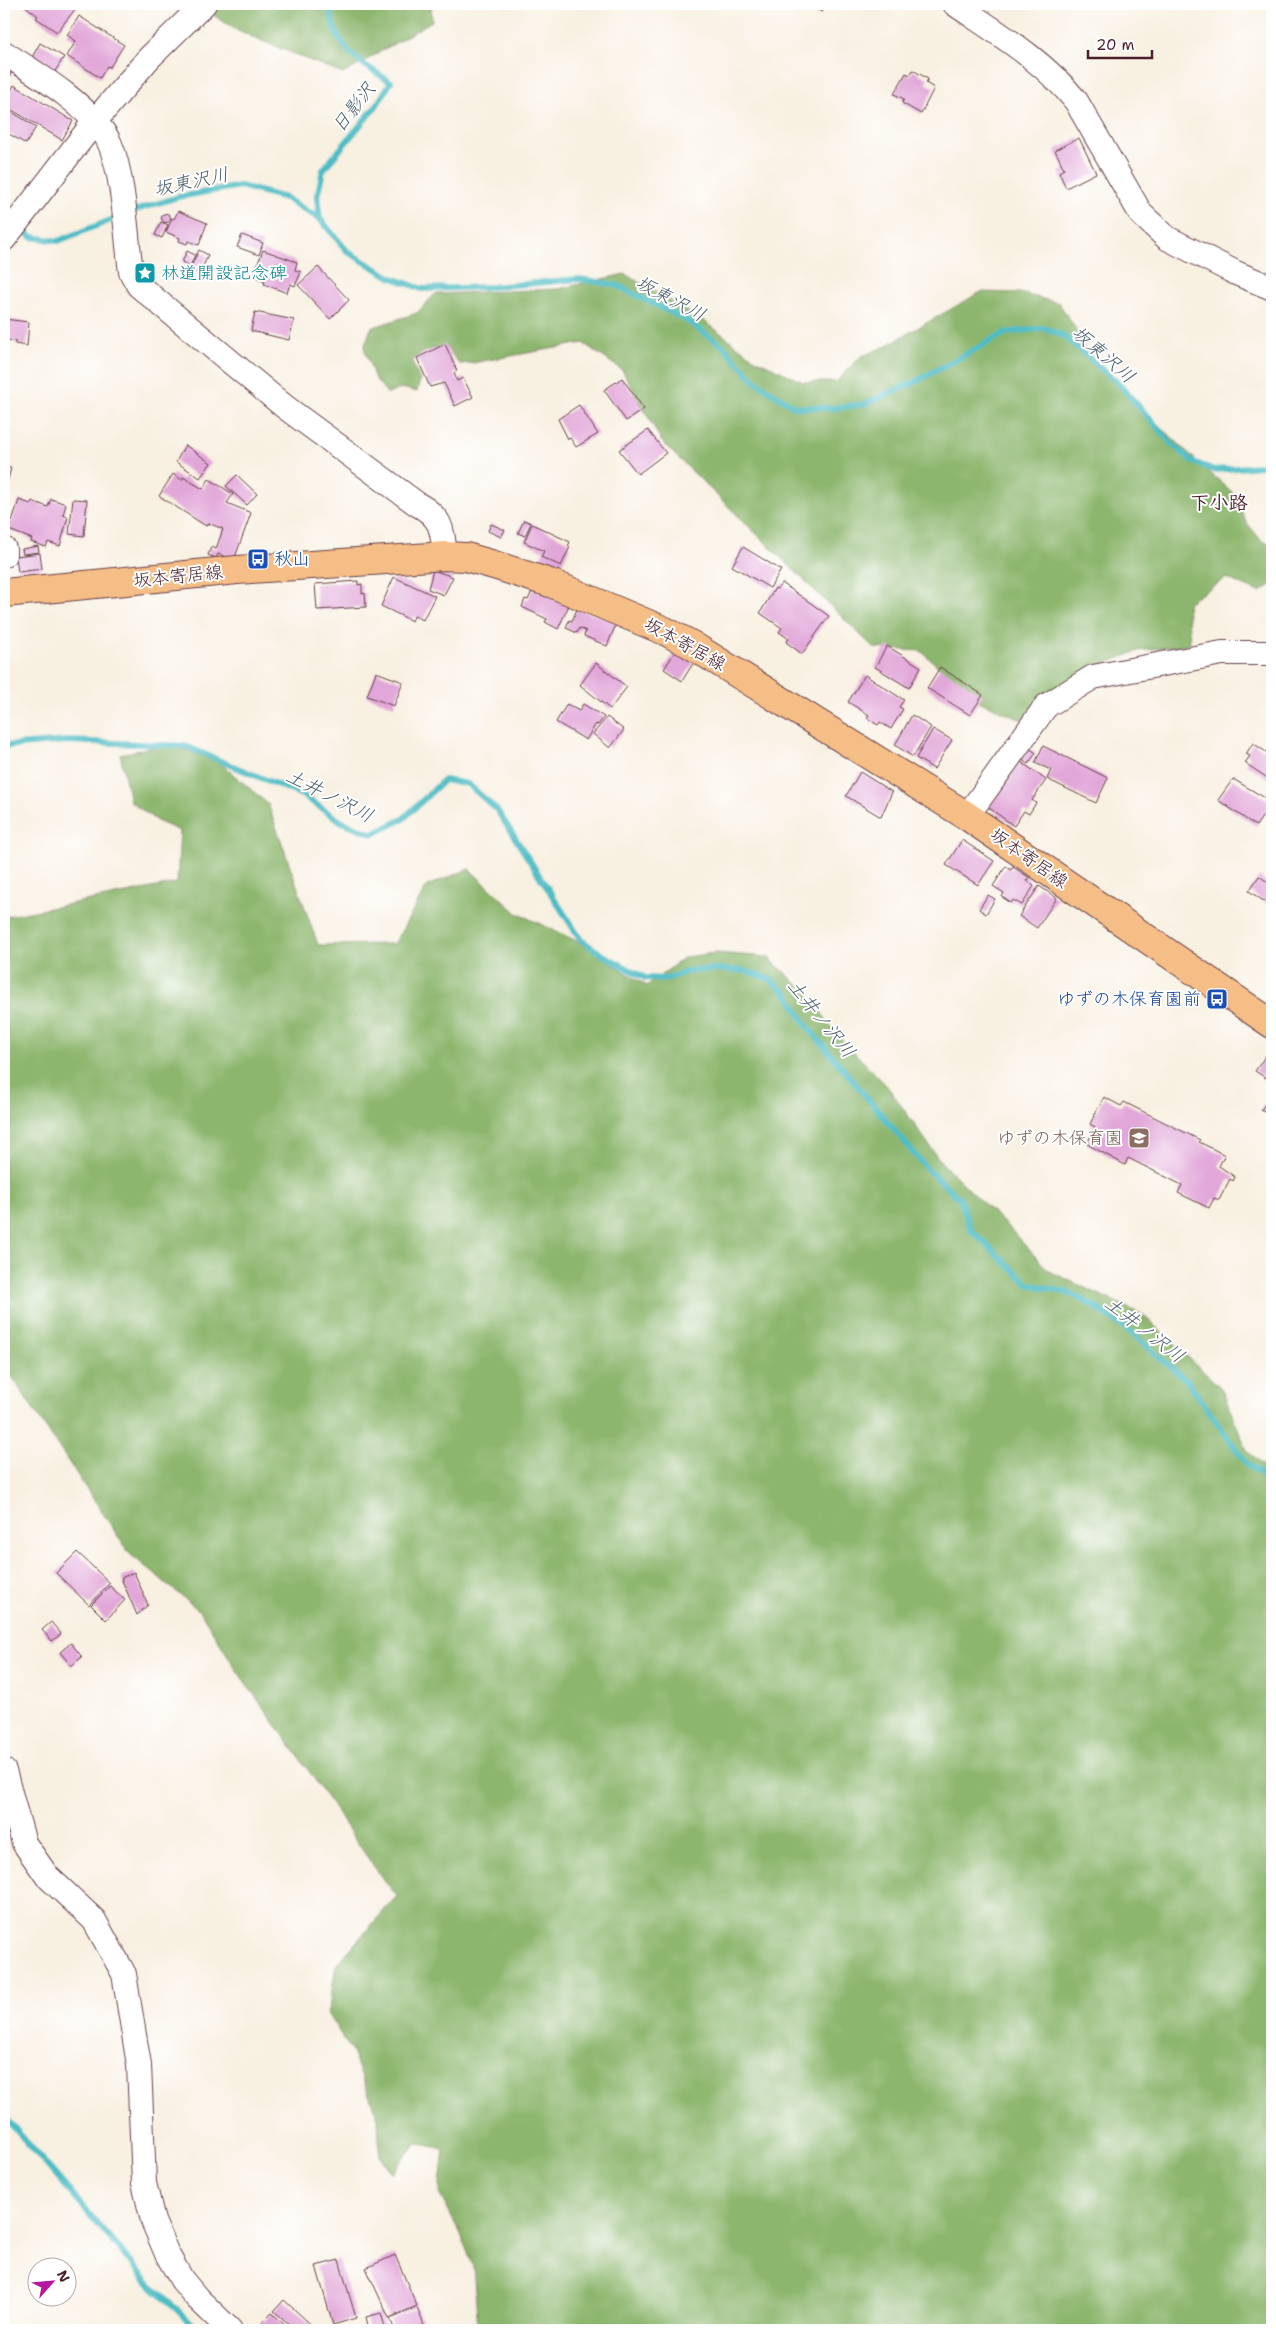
<svg xmlns="http://www.w3.org/2000/svg" width="1276" height="2334" font-family="'Shantell Sans','Klee One',sans-serif">
<rect width="100%" height="100%" fill="#fff"/>
<filter id="ink" filterUnits="userSpaceOnUse"><feTurbulence type="fractalNoise" baseFrequency=".02" numOctaves="2"/><feDisplacementMap in="SourceGraphic" scale="10" xChannelSelector="R" yChannelSelector="G"/><feConvolveMatrix kernelMatrix="1 2 1 2 8 2 1 2 1" color-interpolation-filters="sRGB"/></filter>
<filter id="wash" filterUnits="userSpaceOnUse"><feTurbulence type="fractalNoise" baseFrequency=".0096" numOctaves="4" result="noise"/><feDisplacementMap in="SourceGraphic" scale="20" xChannelSelector="R" yChannelSelector="G"/><feGaussianBlur stdDeviation="1.12" result="paint"/><feColorMatrix in="noise" values="0 0 0 0 0 0 0 0 0 0 0 0 0 0 0 0 0 1.4 0 .05"/><feComposite in="paint" operator="in"/></filter>
<g filter="url(#wash)">
<rect width="100%" height="100%" fill="#f8f0e1"/>
<g fill="#8cb66d" stroke="#6b6a4c">
<path d="M196 4H431L432 21 343 74 238 31Z"/>
<path d="M625 274 707 323 755 359 803 382H836L860 357 884 347 981 292 1020 293 1059 303 1075 328 1089 359 1200 464 1231 491 1247 523 1261 540 1272 546V585L1259 592 1226 578 1187 603 1190 644 1138 651 1091 669 1022 720 974 699 921 651 874 648 662 442 622 370 583 343 472 363 459 364 447 347C431 348 423 350 412 362L420 380 417 392 402 388 388 394 375 379 364 348 371 328 417 313 435 294 558 289Z"/>
<path d="M170 744 220 763 268 804 318 945 394 944 427 886 469 869 517 913 579 942 647 986 685 957 715 953 768 957 808 994 838 1036 888 1087 941 1162 1008 1227 1049 1271 1143 1315 1221 1388 1247 1450 1262 1465 1272 1472V2330H476L478 2327 473 2266 460 2233 439 2193 444 2149 416 2143 392 2173 380 2156 378 2118 352 2052 328 2014 336 1965 397 1896 372 1864 311 1774 238 1672 200 1611 130 1554 4 1365V917L177 883 180 831 157 821 130 801 120 754Z"/>
</g>
<g fill="none" stroke-linecap="round" stroke-linejoin="round">
<g stroke="#4ebcc4" stroke-width="6">
<path d="M130 212 178 197 240 186 285 198 320 219 348 252 390 277 422 289 492 287 579 279 616 285 686 320 723 346 755 381 795 407 835 408 865 404 915 382 1005 333 1044 328 1064 336 1120 385 1172 444 1193 462 1214 470 1272 465"/>
<path d="M320 219 317 197 323 170 376 106 391 82C359 62 331 46 330 4"/>
<path d="M19 228 32 237 58 241 121 216"/>
<path d="M4 746 68 741 185 746 302 795 342 822 373 834 403 819 444 780 468 784 497 810 581 940 603 955 645 978 665 979 689 971 716 969 746 971 770 979 788 995 807 1026 927 1169 960 1199 971 1230 1028 1284 1069 1293 1092 1305 1129 1331 1188 1382 1246 1463 1272 1483"/>
<path d="M4 2116 149 2283 198 2330"/>
</g>
</g>
<g id="blocks">
<g fill="#e2a7d9">
<path d="M23 4H73L77 7 57 32 36 18 38 16Z"/>
<path d="M812 4H825L822 12 811 7Z"/>
<path d="M79 16 124 45 110 67 107 66 100 78 67 56 76 41 67 35Z"/>
<path d="M40 43 64 57 54 73 31 59Z"/>
<path d="M4 65 13 70 6 83 4 81Z"/>
<path d="M913 70 928 79 926 83 934 88 921 114 902 103 904 99 894 94 906 73 910 75Z"/>
<path d="M14 85 73 121 62 140 4 105Z"/>
<path d="M4 107 36 127 26 144 4 131Z"/>
<path d="M1079 138 1096 173 1066 188 1059 172 1064 169 1055 150Z"/>
<path d="M178 211 207 223 199 245 188 241 187 244 179 241 180 238 166 232 172 218 174 219Z"/>
<circle cx="166" cy="218" r="4.5"/>
<path d="M161 222 168 225 162 238 155 235Z"/>
<path d="M242 235 263 243 259 255 237 247Z"/>
<path d="M199 250 208 255 200 273 190 268Z"/>
<path d="M263 250 297 262 295 270 301 272 295 286 290 284 287 293 264 284 265 281 253 276Z"/>
<path d="M187 251 195 255 190 266 182 262Z"/>
<path d="M318 267 349 300 330 319 298 285Z"/>
<path d="M255 312 294 320 289 340 251 331Z"/>
<path d="M4 319 29 322 27 346 15 344V341L7 340V343H4Z"/>
<path d="M445 344 457 371 454 373 457 381 463 378 473 397 455 406 444 383 430 387 417 358Z"/>
<path d="M622 378 644 409 626 421 604 390Z"/>
<path d="M579 405 598 434 576 447 570 438 568 439 558 419Z"/>
<path d="M648 430 666 453 638 474 619 450Z"/>
<path d="M185 445 211 463 200 478 176 462Z"/>
<path d="M4 467 11 468 5 492 4 491Z"/>
<path d="M173 474 182 480 183 477 203 489 209 479 233 494 227 503 251 513 234 560 218 554 216 558 208 555 211 547 216 549 223 529 208 523 206 526 159 496Z"/>
<path d="M237 475 257 494 247 505 226 486Z"/>
<path d="M51 499 66 504 63 515 68 517 60 546 48 542 46 547 31 542 32 539 9 530 19 500 31 504 32 501 48 507Z"/>
<path d="M73 499 87 500 84 536 69 534Z"/>
<path d="M524 520 531 523 525 536 518 533Z"/>
<path d="M491 524 505 530 501 537 488 531Z"/>
<path d="M532 524 570 542 568 546 570 547 561 566 541 557 544 551 524 542Z"/>
<path d="M38 546 39 552 23 554 22 549Z"/>
<path d="M743 547 781 570 770 588 732 566Z"/>
<path d="M40 553 42 569 18 572 16 556Z"/>
<path d="M433 570 453 577 444 595 428 589Z"/>
<path d="M394 577 435 596 423 620 414 616 412 621 381 606Z"/>
<path d="M358 581V585L362 584V594L365 593 366 607 317 610 315 584Z"/>
<path d="M782 583 829 616 802 654 786 642 789 639 779 632 782 628 760 613 775 588 777 589Z"/>
<path d="M533 589 569 605 558 629 545 622 547 619 522 607 525 599 528 600Z"/>
<path d="M577 609 617 622 607 646 584 636 586 631 579 628 577 633 566 628 569 620 572 621Z"/>
<path d="M887 646 921 667 909 688 875 667Z"/>
<path d="M676 650 694 662 682 681 664 669Z"/>
<path d="M596 663 627 687 610 709 580 685Z"/>
<path d="M940 667 983 695 970 715 927 688Z"/>
<path d="M376 672 403 682 394 706 367 696Z"/>
<path d="M865 675 904 700 899 707 903 709 891 729 880 722 878 725 867 718 869 715 848 702Z"/>
<path d="M567 704 579 711 583 704 604 717 598 725 596 724 586 740 556 722Z"/>
<path d="M912 715 931 727 913 757 895 745Z"/>
<path d="M607 717 624 730 610 748 593 734Z"/>
<path d="M933 729 952 740 934 769 916 758Z"/>
<path d="M1253 743 1272 756V781L1245 763 1250 756 1246 754Z"/>
<path d="M1043 746 1108 778 1096 803 1047 779 1051 770 1035 763Z"/>
<path d="M1029 748 1036 753 1028 764 1021 759Z"/>
<path d="M1020 761 1046 780 1032 800 1036 803 1029 814 1024 811 1014 826 988 807Z"/>
<path d="M860 772 892 792 881 817 846 796Z"/>
<path d="M1233 779 1272 802 1256 826 1218 800Z"/>
<path d="M962 840 994 861 978 885 946 865Z"/>
<path d="M1006 866 1011 870 1013 867 1030 878 1027 881 1034 886 1022 905 1013 900 1011 903 1002 897 1004 893 993 886Z"/>
<path d="M1259 876 1272 885 1271 906 1249 891Z"/>
<path d="M1039 886 1057 898 1037 928 1019 916Z"/>
<path d="M988 895 995 899 986 914 979 909Z"/>
<path d="M1271 1048 1272 1049V1082L1255 1071Z"/>
<path d="M1270 1096 1272 1098V1117L1261 1110Z"/>
<path d="M1104 1097 1121 1106 1124 1102 1200 1140 1199 1142 1225 1155 1219 1166 1235 1177 1233 1181 1230 1179 1219 1200 1214 1198 1209 1208 1178 1193 1182 1185 1128 1158 1125 1165 1087 1144 1095 1127 1090 1124Z"/>
<path d="M77 1552 110 1583 89 1605 56 1573Z"/>
<path d="M134 1572 148 1605 137 1615 121 1578Z"/>
<path d="M110 1586 125 1600 106 1620 91 1605Z"/>
<path d="M51 1622 61 1634 52 1641 42 1630Z"/>
<path d="M71 1643 82 1657 71 1666 60 1652Z"/>
<path d="M395 2255 417 2306 389 2318 366 2268Z"/>
<path d="M339 2260 356 2318 333 2325 316 2266Z"/>
<path d="M284 2300 317 2330H296L274 2311Z"/>
<path d="M417 2308 424 2325 418 2327 419 2330H395L390 2319Z"/>
<path d="M272 2313 290 2330H270L262 2323Z"/>
<path d="M381 2313 385 2327 369 2330 366 2317Z"/>
</g>
</g>
</g>
<g filter="url(#ink)">
<use href="#blocks" fill-opacity="0" stroke="#643e46" stroke-width="1"/>
<g fill="none" stroke-linecap="round" stroke-linejoin="round">
<g stroke="#643e46" stroke-width="26">
<g id="minor">
<path d="M955 4C997 33 1043 60 1076 101L1141 214 1167 238 1236 273 1272 288"/>
<path d="M4 53C36 73 95 109 110 144 124 177 126 235 131 272L139 286 285 407 417 504C443 518 442 530 445 556"/>
<path d="M4 239 95 121 149 58 204 4"/>
<path d="M4 549V555"/>
<path d="M967 816 1046 706 1093 677 1222 653H1272"/>
<path d="M4 1771 24 1843 47 1876 94 1920 124 1974 139 2065 144 2183 153 2221 167 2254 182 2280 197 2298 230 2330"/>
</g>
</g>
<g stroke="#643e46" stroke-width="30">
<path id="major" d="M4 593 237 570 445 556 466 557 494 565 553 584 665 631 690 644 967 816 1272 1024"/>
</g>
<use href="#minor" stroke="#fff" stroke-width="24"/>
<use href="#major" stroke="#f6be87" stroke-width="28"/>
</g>
</g>
<defs>
<g id="sight-square" transform="scale(1.125)"><rect x="-9" y="-9" width="18" height="18" rx="4" fill="#0f9aa8" stroke="#fff"/><path d="M0-6L1.8-2.2L6-1.7L2.9 1.2L3.7 5.4L0 3.3L-3.7 5.4L-2.9 1.2L-6-1.7L-1.8-2.2Z" fill="#fff"/></g>
<g id="bus-square" transform="scale(1.125)"><rect x="-9" y="-9" width="18" height="18" rx="4" fill="#1a4fb4" stroke="#fff"/><path d="M-5-6H5V4H4V6H2V4H-2V6H-4V4H-5ZM-3.5-4V0h7V-4ZM-3.5 1.2v1.5H-2V1.2ZM2 1.2v1.5H3.5V1.2Z" fill="#fff"/></g>
<g id="school-square" transform="scale(1.125)"><rect x="-9" y="-9" width="18" height="18" rx="4" fill="#8d6e63" stroke="#fff"/><path d="M0-5L7-2L0 1L-7-2ZM-4 1L0 2.5L4 1V4Q0 6-4 4Z" fill="#fff"/></g>
</defs>
<g fill-rule="evenodd">
<use href="#sight-square" x="145" y="273"/>
<use href="#bus-square" x="258" y="559"/>
<use href="#bus-square" x="1217" y="999"/>
<use href="#school-square" x="1139" y="1138"/>
</g>
<g text-anchor="middle" stroke-width="4" stroke-linejoin="round" paint-order="stroke">
<g font-size="18" fill="#0d838f" stroke="#fff" text-anchor="start">
<text x="161" y="279">林道開設記念碑</text>
</g>
<g font-size="18" fill="#164399" stroke="#fff" text-anchor="start">
<text x="274" y="565">秋山</text>
<text x="1201" y="1005" text-anchor="end">ゆずの木保育園前</text>
</g>
<g font-size="18" fill="#4a1f2b" stroke="#fff">
<text transform="translate(178 576) rotate(-6)" y="6">坂本寄居線</text>
<text transform="translate(685 644) rotate(29)" y="6">坂本寄居線</text>
<text transform="translate(1029 858) rotate(35)" y="6">坂本寄居線</text>
</g>
<g font-size="18" fill="#785e54" stroke="#fff" text-anchor="end">
<text x="1123" y="1144">ゆずの木保育園</text>
</g>
<g font-size="19" font-style="italic" fill="#4c5e68" stroke="#fff">
<text transform="translate(353 107) rotate(-52)" y="7">日影沢</text>
<text transform="translate(191 181) rotate(-12)" y="7">坂東沢川</text>
<text transform="translate(671 298) rotate(28)" y="7">坂東沢川</text>
<text transform="translate(1104 354) rotate(41)" y="7">坂東沢川</text>
<text transform="translate(330 795) rotate(27)" y="7">土井ノ沢川</text>
<text transform="translate(822 1018) rotate(51)" y="7">土井ノ沢川</text>
<text transform="translate(1145 1329) rotate(38)" y="7">土井ノ沢川</text>
</g>
<g font-size="19" font-weight="bold" fill="#4a1f2b" stroke="#fff">
<text x="1219" y="509">下小路</text>
</g>
</g>
<rect width="1276" height="2334" fill="none" stroke="#fff" stroke-width="20"/>
<g transform="translate(52 2282) rotate(63)"><circle r="24" fill="#ffffff" stroke="#b7a5aa"/>
<path d="M0-4L9 19L0 12L-9 19Z" fill="#b5179e"/>
<text y="-8" font-size="14" font-weight="bold" text-anchor="middle" fill="#4a1f2b">N</text>
</g>
<path d="M1088 50v8h64v-8" fill="none" stroke="#4a1f2b" stroke-width="2.5"/>
<text x="1096" y="50" font-size="15" fill="#4a1f2b" stroke="#ffffff" stroke-width="4" paint-order="stroke">20 m</text>
</svg>
